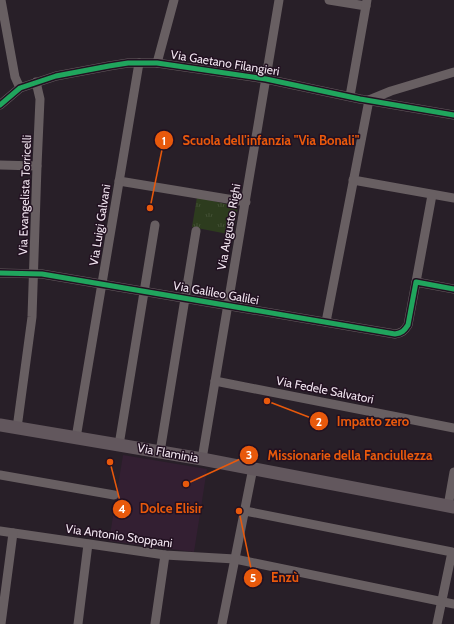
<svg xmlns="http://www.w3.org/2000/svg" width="454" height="624" font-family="Cabin,sans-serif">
<defs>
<pattern id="grass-tufts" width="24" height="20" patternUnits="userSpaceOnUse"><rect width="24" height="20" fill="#2d3c1e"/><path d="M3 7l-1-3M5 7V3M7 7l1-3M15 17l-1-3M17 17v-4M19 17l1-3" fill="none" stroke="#424f34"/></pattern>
</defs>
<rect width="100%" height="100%" fill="#281f28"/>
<path fill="#331f32" d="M123 455 207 469 194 552 109 541Z"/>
<path fill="url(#grass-tufts)" d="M197 197 238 207 233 235 192 227Z"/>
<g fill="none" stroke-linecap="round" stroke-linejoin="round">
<g stroke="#685f62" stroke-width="9">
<path d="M1 0 15 77 20 88"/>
<path d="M329 0 366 6"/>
<path d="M157 63 174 0"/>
<path d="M350 96 367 0"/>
<path d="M369 100 391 91 454 72"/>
<path d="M0 105 20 88 56 76 109 66 128 63H157L266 79 360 99 454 115"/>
<path d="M0 165 37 166"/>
<path d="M353 180 454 198"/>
<path d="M119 181 246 202"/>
<path d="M0 273 42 274 395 334C402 333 404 331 408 325L416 282 454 289"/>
<path d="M416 282 432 195"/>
<path d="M326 322 369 100"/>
<path d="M215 381 454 428"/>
<path d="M17 428 32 317 37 166 40 99 36 82"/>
<path d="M76 438 139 63"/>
<path d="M119 445 155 225"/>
<path d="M160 452 196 231"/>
<path d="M202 459 279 0"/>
<path d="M0 475 114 495"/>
<path d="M448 506 454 472"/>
<path d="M245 511 452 552 437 624"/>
<path d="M0 531 165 555 235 559 454 604"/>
<path d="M1 624 13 533"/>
<path d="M78 624 88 544"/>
<path d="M155 624 165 555"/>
<path d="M222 624 253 468"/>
</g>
<path stroke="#62575d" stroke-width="13" d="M0 425 202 459 454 507"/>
<g stroke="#221121" stroke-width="8">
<g id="cycleway">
<path d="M0 105 20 88 56 76 109 66 128 63H157L266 79 360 99 454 115"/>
<path d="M0 273 42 274 395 334C402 333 404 331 408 325L416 282 454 289"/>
</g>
</g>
<use href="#cycleway" stroke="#20a55d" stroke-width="5"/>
</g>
<g text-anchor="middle" stroke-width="3" stroke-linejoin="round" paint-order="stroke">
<g font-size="12" fill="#f1e5f0" stroke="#221121">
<text transform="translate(225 63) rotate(9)" y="4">Via Gaetano Filangieri</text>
<text transform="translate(25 195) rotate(-88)" y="4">Via Evangelista Torricelli</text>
<text transform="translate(100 225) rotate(-81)" y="4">Via Luigi Galvani</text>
<text transform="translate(229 227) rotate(-80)" y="4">Via Augusto Righi</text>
<text transform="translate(216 293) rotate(10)" y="4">Via Galileo Galilei</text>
<text transform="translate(325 390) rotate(11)" y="4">Via Fedele Salvatori</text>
<text transform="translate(168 453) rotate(10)" y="4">Via Flaminia</text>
<text transform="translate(119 536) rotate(8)" y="4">Via Antonio Stoppani</text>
</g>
</g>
<path fill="none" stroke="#e8590c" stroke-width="1.5" d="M150 208L164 140M267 401L319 421M186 484L249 455M110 462L122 509M239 511L253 578"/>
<g fill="#e8590c" stroke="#221121" stroke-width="1.5">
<circle cx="150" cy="208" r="4"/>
<circle cx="267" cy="401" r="4"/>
<circle cx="186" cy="484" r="4"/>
<circle cx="110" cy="462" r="4"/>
<circle cx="239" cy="511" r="4"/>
<circle cx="164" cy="140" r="10"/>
<circle cx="319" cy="421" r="10"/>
<circle cx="249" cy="455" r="10"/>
<circle cx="122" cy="509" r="10"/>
<circle cx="253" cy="578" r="10"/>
</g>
<g font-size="12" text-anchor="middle" font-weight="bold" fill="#fff">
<text x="164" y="145">1</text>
<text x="319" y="426">2</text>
<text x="249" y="459">3</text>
<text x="122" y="513">4</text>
<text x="253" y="582">5</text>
</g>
<g font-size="13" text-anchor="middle" font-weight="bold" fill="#e8590c" stroke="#221121" stroke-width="3" stroke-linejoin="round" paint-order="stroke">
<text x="271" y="145">Scuola dell'infanzia "Via Bonali"</text>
<text x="373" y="426">Impatto zero</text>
<text x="350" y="460">Missionarie della Fanciullezza</text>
<text x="171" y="513">Dolce Elisir</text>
<text x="285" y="582">Enzù</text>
</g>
</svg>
